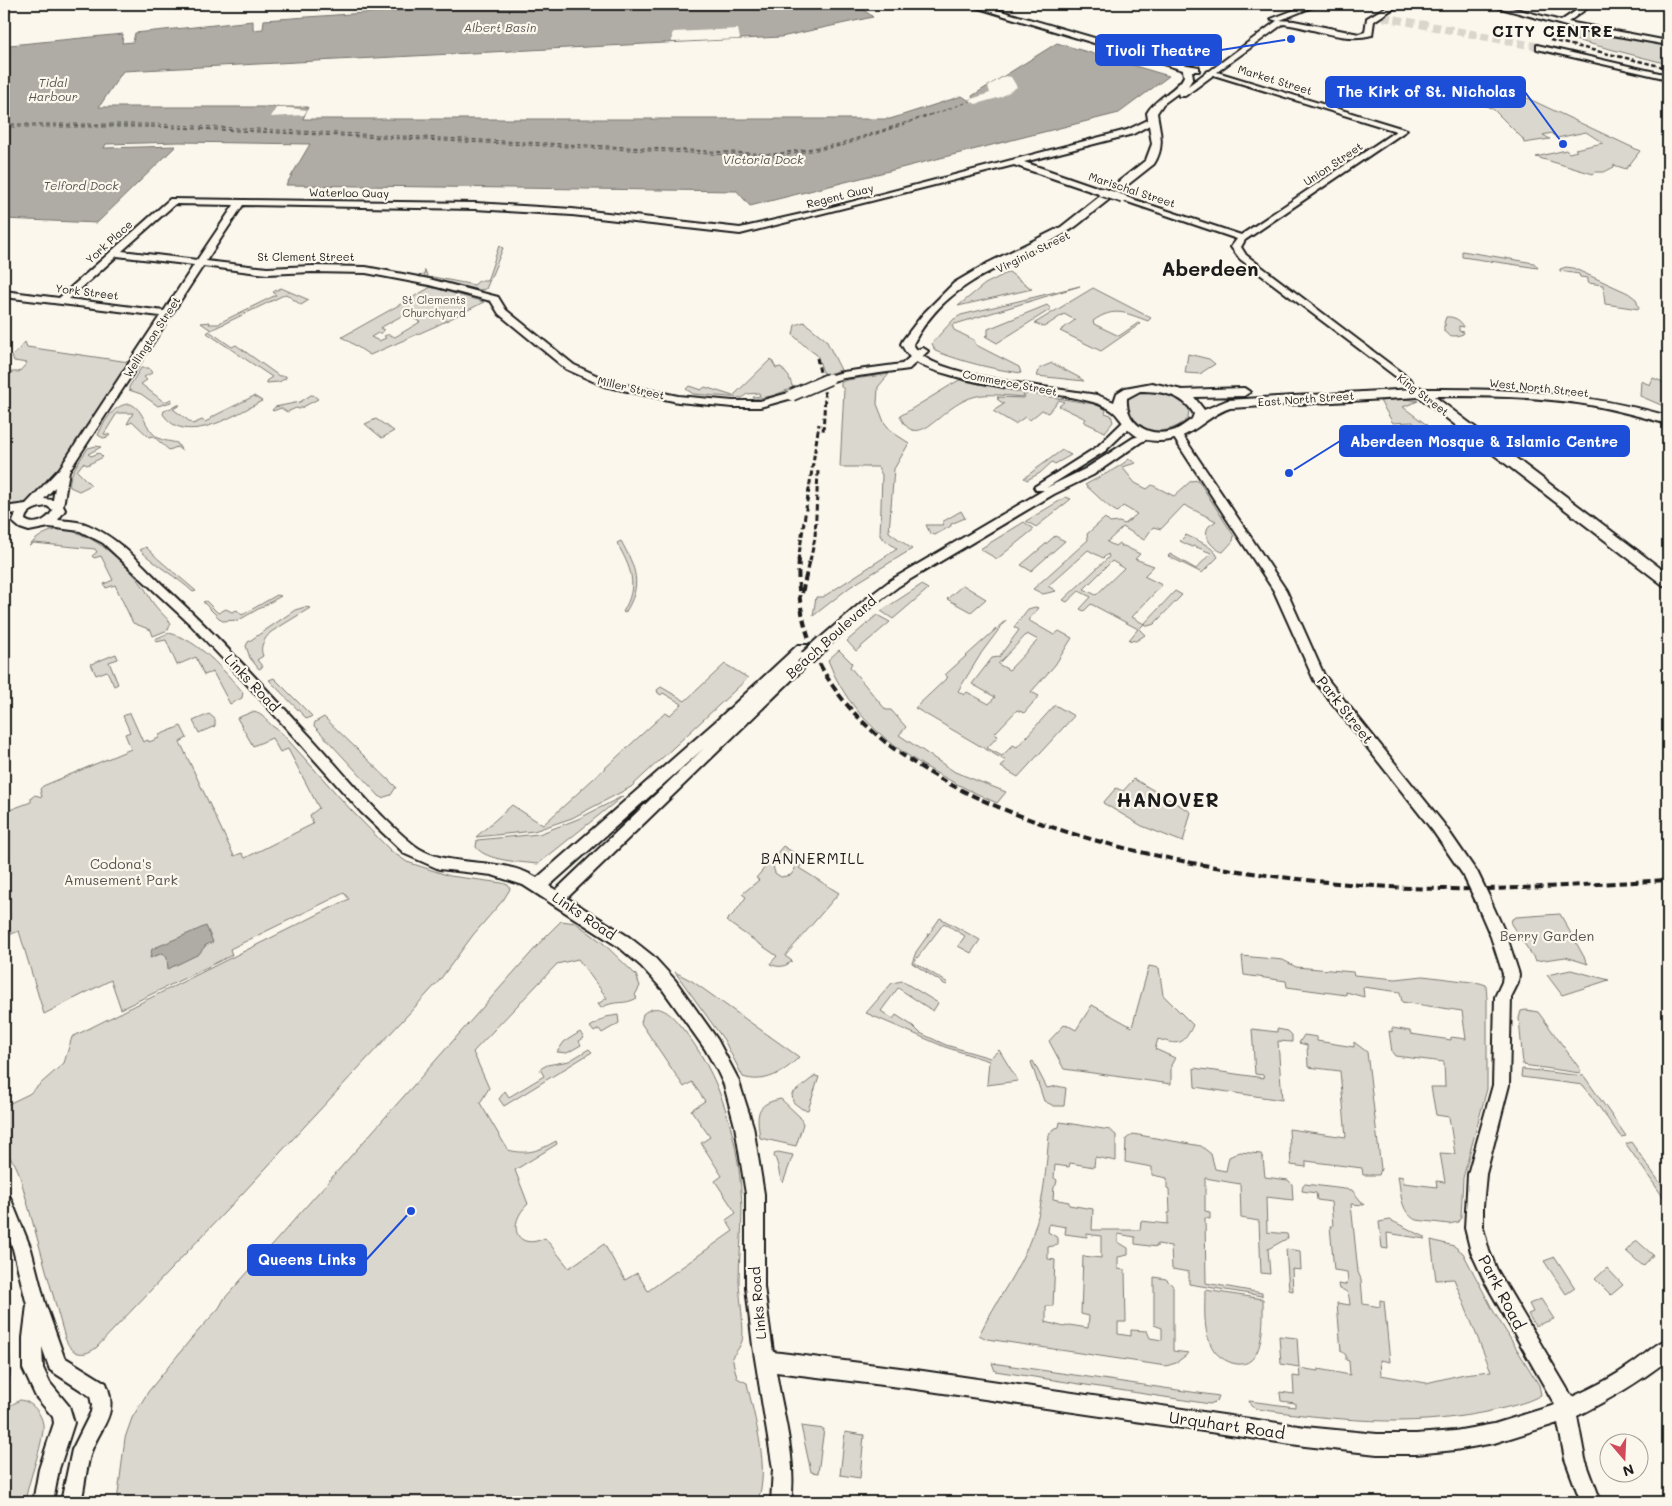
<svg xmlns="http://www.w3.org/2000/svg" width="1672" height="1506" font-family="Mali,sans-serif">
<rect width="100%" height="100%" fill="#fbf7ec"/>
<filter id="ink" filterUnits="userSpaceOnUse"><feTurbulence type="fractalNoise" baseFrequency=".02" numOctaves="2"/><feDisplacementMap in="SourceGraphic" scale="10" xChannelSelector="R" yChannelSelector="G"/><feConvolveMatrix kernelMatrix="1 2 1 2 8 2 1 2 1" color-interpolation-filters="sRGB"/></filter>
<g filter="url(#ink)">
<g fill="#dad7ce" stroke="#7b7a75" fill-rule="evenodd">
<path d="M1560 29H1571L1668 44V64L1552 34Z"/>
<path d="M1490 83 1510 90 1640 151 1626 169 1614 165V167L1604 172H1596L1593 174 1536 157 1566 150 1569 153 1577 151 1575 149 1603 143 1586 132 1557 138 1552 133 1543 135 1550 139 1524 143 1523 139 1493 109 1467 98Z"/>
<path d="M499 246 503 248 486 289 479 290 426 278 424 275 425 270 428 278 433 277 474 285 479 281H487Z"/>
<path d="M1462 251 1534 263 1538 268 1462 257Z"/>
<path d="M1566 267 1573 268 1628 293 1636 299 1639 309 1605 304 1603 285 1588 283V278L1580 277 1579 274 1560 271V269Z"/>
<path d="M1009 272 1032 289 958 306 985 284Z"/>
<path d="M1080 286 952 325 954 330 974 340 976 345 1019 367 1021 373C991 369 964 362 935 351L932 343 954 319 961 315Z"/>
<path d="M431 287 484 302 436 326 370 355 342 337ZM405 314 420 322 395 337C391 335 388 334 384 336L386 338 379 341 371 337 378 333H382L384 330 380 328Z"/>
<path d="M281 288 309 300 301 305 286 294 211 330 201 323 210 322 209 324H219L221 322 276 295 273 292Z"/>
<path d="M1093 288 1151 318 1148 321C1126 313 1114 306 1093 321L1094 324 1119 336 1138 323 1140 324 1101 351 1060 331 1075 320 1064 314 1044 327 1035 323Z"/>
<path d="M1047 305 1051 309 997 343 985 336 988 335V329Z"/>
<path d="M1446 317C1453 316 1461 320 1464 327L1459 326V331L1464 332 1463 334C1456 337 1448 337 1444 331V325H1446L1444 323Z"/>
<path d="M804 322 826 340 841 370 824 375 817 355 806 347 793 335 795 325Z"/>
<path d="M209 331 232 347 236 345 279 376H286V378L279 382 267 383 266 381 272 377 207 333Z"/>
<path d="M25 342 27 347 129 362 48 487 29 501 4 509V393L6 391 4 390V372H19L27 363 14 361 12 357Z"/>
<path d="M1188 354 1209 359 1215 364 1201 373V374L1185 373Z"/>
<path d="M771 359 776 368 781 367 789 377 793 388 772 396 754 399 753 397 760 396 759 393 747 394 742 398 693 394 686 389 689 386 701 390 705 387 733 396Z"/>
<path d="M1052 363 1080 378 1084 381 1037 376 1040 368Z"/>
<path d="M141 368H149L152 373 144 377 147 380 141 384 164 402 172 399 171 402 158 406 141 394 129 390V387Z"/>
<path d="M889 374 878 387 877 404 884 422 892 432 909 443 894 469 889 532 912 549 850 587 813 616 816 597H823L897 549 880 536 882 475 878 467H840L844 389 841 387V382L847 380Z"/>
<path d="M1653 378 1668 384V408L1640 396 1641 381 1650 385Z"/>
<path d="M959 380 1024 393 1023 397C1011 396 986 393 977 396 967 398 957 404 949 410 933 422 913 446 900 416Z"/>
<path d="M1138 390C1155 392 1179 393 1189 409L1188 419C1164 440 1124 434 1126 397Z"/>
<path d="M1026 393 1094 404 1105 409 1106 411 1105 413 1111 415 1113 422 1105 432 1084 422 1086 419 1059 406 1064 402 1059 400 1048 413 1042 410 1030 420 1025 417 1015 424 993 411 1004 404 997 399 999 398 997 397 1024 398Z"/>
<path d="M311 395H313L318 399 299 409 296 408 287 412 281 408 273 411 272 410 275 407 300 402Z"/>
<path d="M254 396 262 401C236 414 185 448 163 414L164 411 178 405H180L173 409 193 424 202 420 205 422 211 419 210 418Z"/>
<path d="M1406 399 1418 401 1403 407 1427 425 1416 427 1413 422 1393 423 1380 401Z"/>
<path d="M131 404C145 411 144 428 157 437 162 441 170 441 177 443L182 451 177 447 169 450 153 436 149 437 133 422 127 424 133 413H117L104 434 110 435 108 437 103 438 98 435C104 422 114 403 131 404Z"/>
<path d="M376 419 394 431 382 438 365 424Z"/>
<path d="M96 446 101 447 88 454 91 456 99 453 103 457 87 465 83 463 77 471 91 485 79 491 70 487C67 475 82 458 88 448Z"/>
<path d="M1062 450 1071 455 1055 464 1052 462 1040 473 1027 480 1024 478Z"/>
<path d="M1129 459 1136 463 1122 467 1135 483 1147 489 1152 485 1174 496 1191 481 1198 480 1234 536 1233 541 1223 552C1214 550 1201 536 1209 526 1211 524 1214 523 1216 521L1184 505 1161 529 1153 527 1144 540 1123 527 1107 542 1115 546 1119 543 1122 545 1121 546H1124L1140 554 1135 559 1154 566 1144 576 1162 585 1132 617 1144 624 1175 591 1182 595 1154 624 1148 626 1144 624 1139 629 1145 635 1136 641 1129 640 1138 629 1091 604 1084 611 1080 609 1091 597 1079 591 1067 602 1063 600 1109 557 1108 554 1103 558 1088 550 1048 586 1056 591 1043 594 1033 589 1088 540 1087 534 1105 518 1110 523 1119 522 1125 524 1137 514 1123 506 1117 512C1105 505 1096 494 1085 485 1100 476 1116 470 1129 459ZM1112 561 1124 568 1096 595 1084 589Z"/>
<path d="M1066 497 1071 499 1036 527 1026 521Z"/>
<path d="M961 511 965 518 951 524V526L935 535 930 533 926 525H942L944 524 942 522Z"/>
<path d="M1024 522 1034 529 997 559 980 549Z"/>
<path d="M63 529C94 534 124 561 143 586 147 591 149 598 153 603 158 610 165 616 171 623L168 630 153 636 151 630 133 623 115 585 106 588 104 584 113 580 101 556 94 558 92 556 97 552 95 549 34 543 29 546C38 536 48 530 63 529Z"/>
<path d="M1186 535C1198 541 1212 545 1218 557L1202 573 1168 556 1170 554 1196 569 1211 553 1194 546 1192 547 1180 541Z"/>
<path d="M1055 536 1065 541 1031 571 1021 565Z"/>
<path d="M621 541C636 568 643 585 625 613L623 612C639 585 631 568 617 543Z"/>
<path d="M146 547C161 563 179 576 196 591L193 592C177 577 156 566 140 550Z"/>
<path d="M921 585 928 589 893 619 881 611Z"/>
<path d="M963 585 986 599 971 612 947 599Z"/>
<path d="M277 595 281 596 239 620 222 621 203 602 206 601 218 613 226 609 232 612 237 610 242 615Z"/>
<path d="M305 607 310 608 271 632C264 639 259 647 263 656L257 660 263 667 259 669 250 658 246 646 248 642 295 610Z"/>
<path d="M1035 607 1039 608 1028 620 1054 635 1059 631 1072 638 1055 665 1031 692 1039 696 1024 713 1017 710 994 734 998 736 987 748 1002 756 1013 745 1017 747 1055 705 1074 716 1018 777 1001 767 1006 761 915 708 948 677 945 675 1006 620 982 652 958 691 964 695 967 692 989 704 995 697 972 684 992 658 999 657 1019 630 1014 627 1028 609ZM1027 634 1038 640 1009 670 998 664Z"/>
<path d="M877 615 890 622 856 651 847 641Z"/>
<path d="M169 633C199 640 223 670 243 692L242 698 230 704 213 672 204 675 196 657 177 665 166 640 156 642 155 639Z"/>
<path d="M839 650 852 663 850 667 886 710H891L906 727 899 735 955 772 1006 792 997 803C930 773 855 734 828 660Z"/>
<path d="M116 654 118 659 109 662 118 684 114 686 107 671 96 675 91 664Z"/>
<path d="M725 664 748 678 631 787 572 818 534 831 476 837 512 805 543 825 665 713 670 715 682 704 663 693 661 695 658 693 657 690 661 687 685 701Z"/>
<path d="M274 678 312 716 307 719 269 680Z"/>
<path d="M252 712C264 712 268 726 279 730L351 810 391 851 407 862 450 876 502 883 508 885 510 889 504 899 473 935 439 981 242 1194 96 1348C82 1358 71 1354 65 1338L19 1173 15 1164 4 1150V1106L29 1094 64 1063 72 1037 349 899 344 893 230 949 232 955 121 1009 111 980 44 1014 19 931 4 937V883L9 880 4 864V812L31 802V798L35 795 42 797 40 789 43 786 131 749 125 734 130 732 123 716 130 713 143 742 148 740 149 742 159 738V735L181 726 187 738 180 742 234 856 242 853 245 858 313 824 310 815 319 808 288 749 280 752 272 738 253 746 237 718Z"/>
<path d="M209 714 215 719V726L199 733 193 721Z"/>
<path d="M324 717 396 787 391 795 381 798 319 731 314 726 315 722Z"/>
<path d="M1134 779 1191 812 1183 842 1142 826 1103 803 1116 788 1123 791Z"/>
<path d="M623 796 538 864C521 862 486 861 476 847L477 840 539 834 578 819Z"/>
<path d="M783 846 806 860 799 868 839 893 785 956 792 961C785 967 779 968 770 964L777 956 726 921 736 911 746 897 742 894 759 880 756 878ZM779 859H788L794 863 795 869 791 875 781 877 775 873 773 866Z"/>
<path d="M1560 914 1588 964 1566 957 1536 961 1511 924 1512 919 1516 917Z"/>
<path d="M940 918 980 940 971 953 958 946 965 936 944 923 914 962 948 983 946 985 912 963 916 952Z"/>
<path d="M561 921 576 923 603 943 636 975 640 986 635 995 637 998C623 1006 616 999 601 1008L598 1004 607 998 578 959 557 964 473 1052 489 1088 480 1103 508 1150C527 1155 539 1151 556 1141L557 1144 515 1170 528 1204C506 1224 516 1252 545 1238L569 1268 604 1244 625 1280 637 1273 648 1291 733 1231 726 1220 736 1213 715 1181 722 1176 701 1143 710 1137 691 1110 705 1101 692 1082 684 1087 641 1023 643 1014C657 1002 669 1012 678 1023 722 1073 741 1146 742 1211 742 1234 739 1257 739 1280 739 1294 745 1330 742 1341 740 1347 736 1352 732 1357L737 1378 747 1383C754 1417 771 1470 757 1502H117L125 1438 132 1418 148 1392 190 1340 219 1308 224 1299 546 936Z"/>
<path d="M1242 956 1283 960 1296 967 1353 972 1354 975 1396 979 1423 976 1480 983 1486 985 1487 999V1089L1463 1178 1461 1217 1458 1222 1449 1224 1416 1220C1400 1212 1401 1192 1398 1176L1403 1177 1404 1183 1437 1187 1436 1181 1445 1182 1440 1153 1455 1154 1449 1117 1436 1115 1431 1087H1445L1444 1062 1395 1056 1392 1052 1389 1031 1392 1032V1028L1410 1031 1411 1034 1451 1040V1037L1466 1039 1462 1011 1402 1002 1400 992 1363 987 1364 997 1346 992V995L1287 987 1286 981 1244 975Z"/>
<path d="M1149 966 1159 968 1163 995 1193 1025C1183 1046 1179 1045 1158 1039L1155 1049 1175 1058 1171 1065V1084L1064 1069 1049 1041 1065 1024 1076 1030 1092 1005 1132 1027Z"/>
<path d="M1571 970 1609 980 1562 995 1547 975Z"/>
<path d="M675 972 692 981 799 1057C784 1073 764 1084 743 1077L724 1040Z"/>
<path d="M902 981 938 1003 933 1011 898 988 881 1011 893 1019 896 1015 913 1026 920 1033 946 1045 990 1058 999 1050 1018 1081 987 1085 989 1061 945 1047 866 1013 892 983Z"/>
<path d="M1526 1010 1538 1012 1580 1069V1073L1523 1065 1519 1018 1521 1011Z"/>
<path d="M618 1015 619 1023 602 1033 599 1029 594 1032 590 1027 606 1017Z"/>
<path d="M1252 1029 1277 1032V1029L1288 1031 1292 1035V1042L1278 1041 1282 1100 1195 1087 1194 1068 1264 1078 1263 1075 1255 1074Z"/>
<path d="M580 1032 584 1038 579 1041 581 1045 567 1053 557 1052 564 1042Z"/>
<path d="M1304 1035 1317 1037V1041L1354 1047V1042L1367 1052 1381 1169 1379 1175H1363L1362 1168 1306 1161V1167L1291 1165 1289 1129 1346 1137 1340 1071 1308 1067 1307 1045 1299 1043Z"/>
<path d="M589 1049 592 1052 504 1106 499 1099 505 1091 509 1097 544 1076 540 1069 547 1065 569 1061Z"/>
<path d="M1033 1061 1047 1088 1057 1086 1066 1088 1064 1106H1054L1044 1101 1031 1062Z"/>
<path d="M1522 1069 1584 1076 1626 1136 1621 1137 1583 1085 1521 1077Z"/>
<path d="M815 1076 819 1077 808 1110 802 1109 793 1102 792 1094Z"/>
<path d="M781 1099 800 1117 803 1124 796 1146 760 1138C757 1115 754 1104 781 1099Z"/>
<path d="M1060 1122 1110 1130 1116 1135V1161L1095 1157 1094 1167 1070 1163 1069 1167 1055 1165 1054 1178 1057 1180 1056 1185 1054 1187 1053 1199 1069 1202V1205L1093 1209 1092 1230H1140L1141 1221 1168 1224V1213H1170L1169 1189 1167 1188V1178L1152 1175V1167L1125 1162 1126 1139 1133 1134 1201 1146 1211 1154 1215 1169 1226 1171 1229 1157 1240 1152 1261 1154 1263 1158 1265 1177 1288 1180 1292 1184 1293 1200 1266 1197 1267 1232 1287 1234 1288 1238 1268 1249 1270 1274 1261 1273 1259 1221 1241 1218 1240 1184 1205 1178V1211L1210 1212V1219L1205 1218 1206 1283 1262 1293V1296L1189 1284V1272L1172 1269 1171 1246 1157 1244V1247L1135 1244V1237L1118 1234V1242L1128 1248V1255L1118 1257V1269L1125 1270 1126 1322H1118V1334L1131 1336V1330L1147 1331 1150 1338 1162 1340V1328L1154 1325V1277L1166 1279 1173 1286V1351L1189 1353 1176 1363 1166 1366 987 1339 979 1335C996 1301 1020 1269 1033 1233 1044 1202 1046 1168 1049 1135L1053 1129 1059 1127ZM1049 1224 1066 1227 1065 1234 1087 1237V1234L1101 1236V1258L1083 1256 1081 1314 1089 1316 1088 1328 1069 1325 1064 1327 1046 1322V1306H1053L1055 1260 1048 1259V1247L1058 1245V1238L1048 1232Z"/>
<path d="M1631 1142 1668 1194V1204L1626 1144Z"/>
<path d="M778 1152 793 1155 783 1183C778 1177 780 1166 774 1156L775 1153Z"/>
<path d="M1305 1184 1352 1190 1364 1205 1351 1204 1358 1272 1361 1279 1363 1304 1380 1307V1300L1384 1301 1390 1362 1380 1360 1381 1375 1426 1383 1464 1374 1491 1371 1454 1279 1436 1280 1431 1240 1454 1246 1463 1253 1494 1312 1539 1385 1541 1395C1526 1404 1503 1408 1486 1412 1407 1428 1336 1420 1257 1409L1251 1406 1249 1401 1295 1407V1403L1281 1401 1280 1392 1294 1394 1293 1376 1300 1377 1299 1368 1318 1371V1369L1350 1375 1349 1361 1346 1360V1355L1341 1351 1337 1303 1350 1305C1349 1296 1349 1290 1339 1289L1338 1284 1345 1285 1348 1281 1347 1272 1334 1270 1330 1226H1333L1331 1202 1317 1200 1316 1193 1302 1191 1303 1185Z"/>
<path d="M1390 1220 1425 1237V1239L1387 1233 1388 1249 1382 1248 1379 1222Z"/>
<path d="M1636 1240 1653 1255 1643 1266 1626 1251Z"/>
<path d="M1286 1249 1300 1251 1301 1270 1292 1269 1293 1291 1289 1290Z"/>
<path d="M1555 1257 1575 1288 1566 1294 1544 1261Z"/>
<path d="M1607 1268 1623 1285 1611 1295 1595 1279Z"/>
<path d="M1205 1290 1263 1299C1263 1319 1266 1373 1232 1363 1221 1359 1214 1353 1210 1343 1203 1327 1205 1307 1205 1290Z"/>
<path d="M1541 1299 1554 1319 1535 1326 1528 1314 1533 1312 1529 1304Z"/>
<path d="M4 1330C9 1351 16 1372 4 1392Z"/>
<path d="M1279 1336 1297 1338 1299 1367 1281 1364Z"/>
<path d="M992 1363 1219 1396 1217 1401 1210 1404 995 1371Z"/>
<path d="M20 1400C33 1401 45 1417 43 1431 40 1454 29 1478 25 1502H4V1409Z"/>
<path d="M801 1426 824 1429 818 1473 811 1472Z"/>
<path d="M845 1432 864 1435 860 1478 840 1475Z"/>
</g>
<g fill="#afaca5" stroke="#74726e">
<path d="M494 4H856L873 17 781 37 123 71 99 107H308L303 119H890L962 96 968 100 973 98 972 96 1057 43 1169 76 1119 113 750 206 737 191 286 185 310 144 179 142 106 144 104 148 176 146 97 223 4 219V52L10 45 123 34 122 43 133 42 135 33 253 21V30L263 29 264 20Z"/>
<path d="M206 926 213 942 206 945 199 954 168 969 167 958 163 953 150 958 152 949Z"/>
</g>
<g fill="#fbf7ec">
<path d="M738 29 740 39 672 42V34L674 32Z"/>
<path d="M1005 76 1011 77 1017 87 1001 97 976 104 968 100 990 93 988 86Z"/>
<path d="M276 108H289L307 110 304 115 271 117Z"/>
</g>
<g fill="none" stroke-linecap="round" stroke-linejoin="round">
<g stroke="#575653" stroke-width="1" stroke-dasharray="4 3" stroke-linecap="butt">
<path d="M4 124H155L773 154 838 144 935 113"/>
<path d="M4 125 154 126 773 155 840 145 897 126"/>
<path d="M4 127H154L773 157 842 146 971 101"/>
</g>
<path stroke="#dad6cd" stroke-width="8" stroke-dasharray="8 4.5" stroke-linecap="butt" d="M1383 17 1540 47"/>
<g stroke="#1c1c1c" stroke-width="4">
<g id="secondary">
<path d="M1310 4H1320L1278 21 1271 19Z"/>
<path d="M1391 4H1400L1374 21 1372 35C1343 43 1312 27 1283 24L1217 72 1407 130 1245 240 1241 247 1246 255 1411 380 1412 382 1407 385 1240 259 1231 247 1237 239 1119 199 1123 196 1126 197 1241 235 1396 131 1207 73 1278 20 1294 21 1359 34 1365 32 1367 18Z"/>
<path d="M1486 4H1497L1561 21 1586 4H1593L1568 22 1668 41V45L1573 28Z"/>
<path d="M1537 45 1668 75V79L1537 49Z"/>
<path d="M1150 119 1157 121 1133 134 1024 162 1105 190V194H1099L1014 165 740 234 572 215 475 209 243 205 206 261 267 268 312 266 366 267 429 279 498 297 506 310 574 365 611 382 678 396 733 401H760L792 392 797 395 796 397 760 407H733L678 402 604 386 566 369 499 314 491 301 429 285 366 273 312 272 267 274 203 266 69 471 63 506 65 510 58 520C68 521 79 521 88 525 119 538 143 566 167 589 220 638 268 691 317 744 348 778 378 816 414 845 446 870 501 855 537 878L715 722 798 645H808L809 648 797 662 803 663 804 666 803 669 567 898 629 937 653 956 675 980 717 1039 738 1079 753 1126 764 1194V1287L773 1352 916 1370 1305 1427 1377 1434H1416L1455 1431 1494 1424 1555 1405 1485 1282 1471 1252 1465 1228 1468 1174 1493 1085 1495 997 1502 982 1503 974 1491 937 1475 900 1478 895 1483 894 1488 895 1507 937 1519 974 1518 983 1511 997 1509 1085 1486 1174 1483 1206V1228L1489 1251 1497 1270 1572 1397C1592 1388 1612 1378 1630 1365 1643 1357 1654 1344 1668 1339V1360C1639 1382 1609 1400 1577 1416L1585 1459 1601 1502H1581L1565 1459 1558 1423 1494 1443 1455 1450 1416 1454H1377L1305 1446 916 1389 776 1372C783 1414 797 1459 791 1502H771L773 1469 753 1346 746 1287V1194L735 1126 724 1085 717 1070 705 1049 663 990 641 966 619 947 523 885 492 875 439 869 405 854 361 812 255 693 190 624 103 543 80 531 49 527 29 531 20 528 13 522 16 513 4 515V507L26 504 60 468 160 316 4 297V291L59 298 170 199 475 203 572 209 740 228 828 208 1127 130ZM175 204 234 205 197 260 122 251ZM117 256 194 265 164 311 69 299ZM55 487 53 500 44 499ZM47 506 53 510C48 520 35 527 25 520 26 510 38 507 47 506ZM704 748 556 890 549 886Z"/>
<path d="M923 348 928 351 909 369 844 378 829 382 824 379 825 377 843 372 902 364 919 349Z"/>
<path d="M1128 420 1132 421 1133 423 1132 425 1105 451 1046 488 1085 469 1133 438 1149 433 1154 436 1141 442 1093 475 1054 494 899 586 870 608 828 646H818L817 643 818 640 862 602 891 580 1044 490H1036L1034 487 1097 447 1124 421Z"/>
<path d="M1177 432 1181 433 1286 590 1324 675 1443 823 1476 871 1478 875 1476 879 1471 881 1466 879 1433 831 1314 680 1274 591 1172 435Z"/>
<path d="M4 1194 10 1197 31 1249 45 1303 64 1357 106 1383C119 1415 101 1425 91 1452 86 1468 85 1486 81 1502H61L72 1450 91 1412 92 1405 90 1396 50 1370 42 1347 43 1368 50 1383 69 1406 74 1423 59 1469 53 1502H33L39 1469 54 1423 53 1417 36 1397 23 1369V1338L27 1305 13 1249 4 1225Z"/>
</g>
</g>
<g stroke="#1c1c1c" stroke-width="4">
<path id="primary" d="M965 4H977L1187 65 1199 67V71H1192L1193 78 1188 86 1208 71H1214L1216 73 1185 96H1179L1178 93 1163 104 1157 113C1160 132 1165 147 1154 164 1135 179 1116 194 1097 209 1087 217 1078 226 1067 232 1008 268 949 276 913 344 915 347 917 351 920 354 948 378 1057 388 1097 395L1114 402 1117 393 1125 388 1152 383 1182 390 1244 388 1250 392 1244 396 1194 397 1204 410 1228 400 1414 389 1419 387 1424 389C1509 388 1586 393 1668 416V424C1642 417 1617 410 1590 405 1539 396 1486 396 1434 396L1668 574V586L1663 585 1419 397 1230 408C1203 417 1191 441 1159 441 1135 441 1129 430 1116 414 1112 409 1100 404 1093 402 1045 390 995 389 947 374 935 371 922 367 912 359 908 356 904 349 901 344L903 340 923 314 954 283 988 263 1061 227 1146 160 1152 144 1147 113C1156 97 1179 89 1184 76L1183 70ZM1140 391C1161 391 1183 394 1194 414L1192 419C1185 424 1177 431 1168 432 1145 436 1125 421 1127 398Z"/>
</g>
<use href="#secondary" fill="#fbf7ec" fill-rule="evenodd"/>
<use href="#primary" fill="#fbf7ec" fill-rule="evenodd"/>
<path stroke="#1c1c1c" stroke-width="2.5" stroke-dasharray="4.5 2.5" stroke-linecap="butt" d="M1550 40 1668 68"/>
<g stroke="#1c1c1c" stroke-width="3" stroke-dasharray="5.5 3" stroke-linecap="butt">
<path d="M817 358 825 396 823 433"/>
<path d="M798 561 819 424"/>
<path d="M810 561 815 538 818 470"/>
</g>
<g stroke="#1c1c1c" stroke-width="4" stroke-dasharray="8 4" stroke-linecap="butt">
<path d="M799 559C781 815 1206 877 1391 887 1483 893 1576 885 1668 880"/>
<path d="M802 593 810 559"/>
</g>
<g stroke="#1c1c1c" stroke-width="11" stroke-linecap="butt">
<path id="secondary-bridge-far2" d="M1102 192 1123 199"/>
</g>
<g stroke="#1c1c1c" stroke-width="14" stroke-linecap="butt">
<path id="secondary-bridge-far1" d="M792 395 829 379"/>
</g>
<g stroke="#1c1c1c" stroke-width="18" stroke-linecap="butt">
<g id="secondary-bridge">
<path d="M807 658 823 643"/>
<path d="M1471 875 1483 900"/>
</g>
</g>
<use href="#secondary-bridge-far2" stroke="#fbf7ec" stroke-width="8"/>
<use href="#secondary-bridge-far1" stroke="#fbf7ec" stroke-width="11"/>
<use href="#secondary-bridge" stroke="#fbf7ec" stroke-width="14"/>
</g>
</g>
<g text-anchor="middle" stroke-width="4.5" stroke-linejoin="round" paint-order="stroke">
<g font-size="11" fill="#1c1c1c" stroke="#fbf7ec">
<text transform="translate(1275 80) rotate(17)" y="4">Market Street</text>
<text transform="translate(1333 164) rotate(-34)" y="4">Union Street</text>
<text transform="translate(1132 190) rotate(18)" y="4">Marischal Street</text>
<text transform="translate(349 193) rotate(1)" y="4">Waterloo Quay</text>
<text transform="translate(840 196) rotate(-14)" y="4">Regent Quay</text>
<text transform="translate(109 242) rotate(-42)" y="4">York Place</text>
<text transform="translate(1033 252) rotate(-26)" y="4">Virginia Street</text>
<text x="306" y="261">St Clement Street</text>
<text transform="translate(87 292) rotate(7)" y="4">York Street</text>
<text transform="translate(152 337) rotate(-57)" y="4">Wellington Street</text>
<text transform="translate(1010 383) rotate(11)" y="4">Commerce Street</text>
<text transform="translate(631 388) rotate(13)" y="4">Miller Street</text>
<text transform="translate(1539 388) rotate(6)" y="4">West North Street</text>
<text transform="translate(1423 395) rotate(37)" y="4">King Street</text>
<text transform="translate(1306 399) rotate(-4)" y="4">East North Street</text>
</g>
<g font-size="11" fill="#555451" stroke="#fbf7ec">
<text x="434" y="304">St Clements<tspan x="434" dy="13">Churchyard</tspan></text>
</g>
<g font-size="12" font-style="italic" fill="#575653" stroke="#fbf7ec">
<text x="500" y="32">Albert Basin</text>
<text x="53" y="87">Tidal<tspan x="53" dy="14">Harbour</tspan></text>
<text x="763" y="164">Victoria Dock</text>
<text x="81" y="190">Telford Dock</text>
</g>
<g font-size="14" fill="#1c1c1c" stroke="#fbf7ec">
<text transform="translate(831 637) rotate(-42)" y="5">Beach Boulevard</text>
<text transform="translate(252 683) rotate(47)" y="5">Links Road</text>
<text transform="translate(1345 710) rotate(52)" y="5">Park Street</text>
<text transform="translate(584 916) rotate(34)" y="5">Links Road</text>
<text transform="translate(758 1303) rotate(-95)" y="5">Links Road</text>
</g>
<g font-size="14" fill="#555451" stroke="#fbf7ec">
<text x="121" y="869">Codona's<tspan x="121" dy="16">Amusement Park</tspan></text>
<text x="1547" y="941">Berry Garden</text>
</g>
<g font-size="15" letter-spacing="1" fill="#1c1c1c" stroke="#fbf7ec">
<text x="813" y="864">BANNERMILL</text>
</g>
<g font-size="16" font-weight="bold" letter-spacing="1" fill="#1c1c1c" stroke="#fbf7ec">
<text x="1553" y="37">CITY CENTRE</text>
</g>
<g font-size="16" fill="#1c1c1c" stroke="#fbf7ec">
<text transform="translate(1502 1292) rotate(62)" y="6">Park Road</text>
<text transform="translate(1227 1425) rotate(8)" y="6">Urquhart Road</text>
</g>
<g font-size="19" font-weight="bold" letter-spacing="1" fill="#1c1c1c" stroke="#fbf7ec">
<text x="1168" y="807">HANOVER</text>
</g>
<g font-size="20" font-weight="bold" fill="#1c1c1c" stroke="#fbf7ec">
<text x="1210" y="276">Aberdeen</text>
</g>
</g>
<path fill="none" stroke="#1d4ed8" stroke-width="2" d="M1291 39L1221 50M1563 144L1525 92M1289 473L1340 441M411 1211L366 1260"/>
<g fill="#1d4ed8" stroke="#fbf7ec" stroke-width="2">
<circle cx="1291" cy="39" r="5"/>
<circle cx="1563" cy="144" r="5"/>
<circle cx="1289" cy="473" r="5"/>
<circle cx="411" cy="1211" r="5"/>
</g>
<g fill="#1d4ed8" stroke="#1d4ed8" stroke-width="2">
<rect x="1096" y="35" width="125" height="30" rx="5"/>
<rect x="1326" y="77" width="199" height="30" rx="5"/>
<rect x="1340" y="426" width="289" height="30" rx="5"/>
<rect x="248" y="1245" width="118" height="30" rx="5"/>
</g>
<g font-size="15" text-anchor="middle" font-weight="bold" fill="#fff">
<text x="1158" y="56">Tivoli Theatre</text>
<text x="1426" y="97">The Kirk of St. Nicholas</text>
<text x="1484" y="447">Aberdeen Mosque &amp; Islamic Centre</text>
<text x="307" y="1265">Queens Links</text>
</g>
<rect width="1672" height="1506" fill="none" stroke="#fbf7ec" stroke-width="20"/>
<rect x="10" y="10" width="1652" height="1486" fill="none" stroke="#1c1c1c" stroke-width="2" filter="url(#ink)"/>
<g transform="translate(1624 1458) rotate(161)"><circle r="24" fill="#fbf7ec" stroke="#a29f99"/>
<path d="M0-4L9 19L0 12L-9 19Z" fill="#d1495b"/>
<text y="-8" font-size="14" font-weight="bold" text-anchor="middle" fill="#1c1c1c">N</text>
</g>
</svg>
